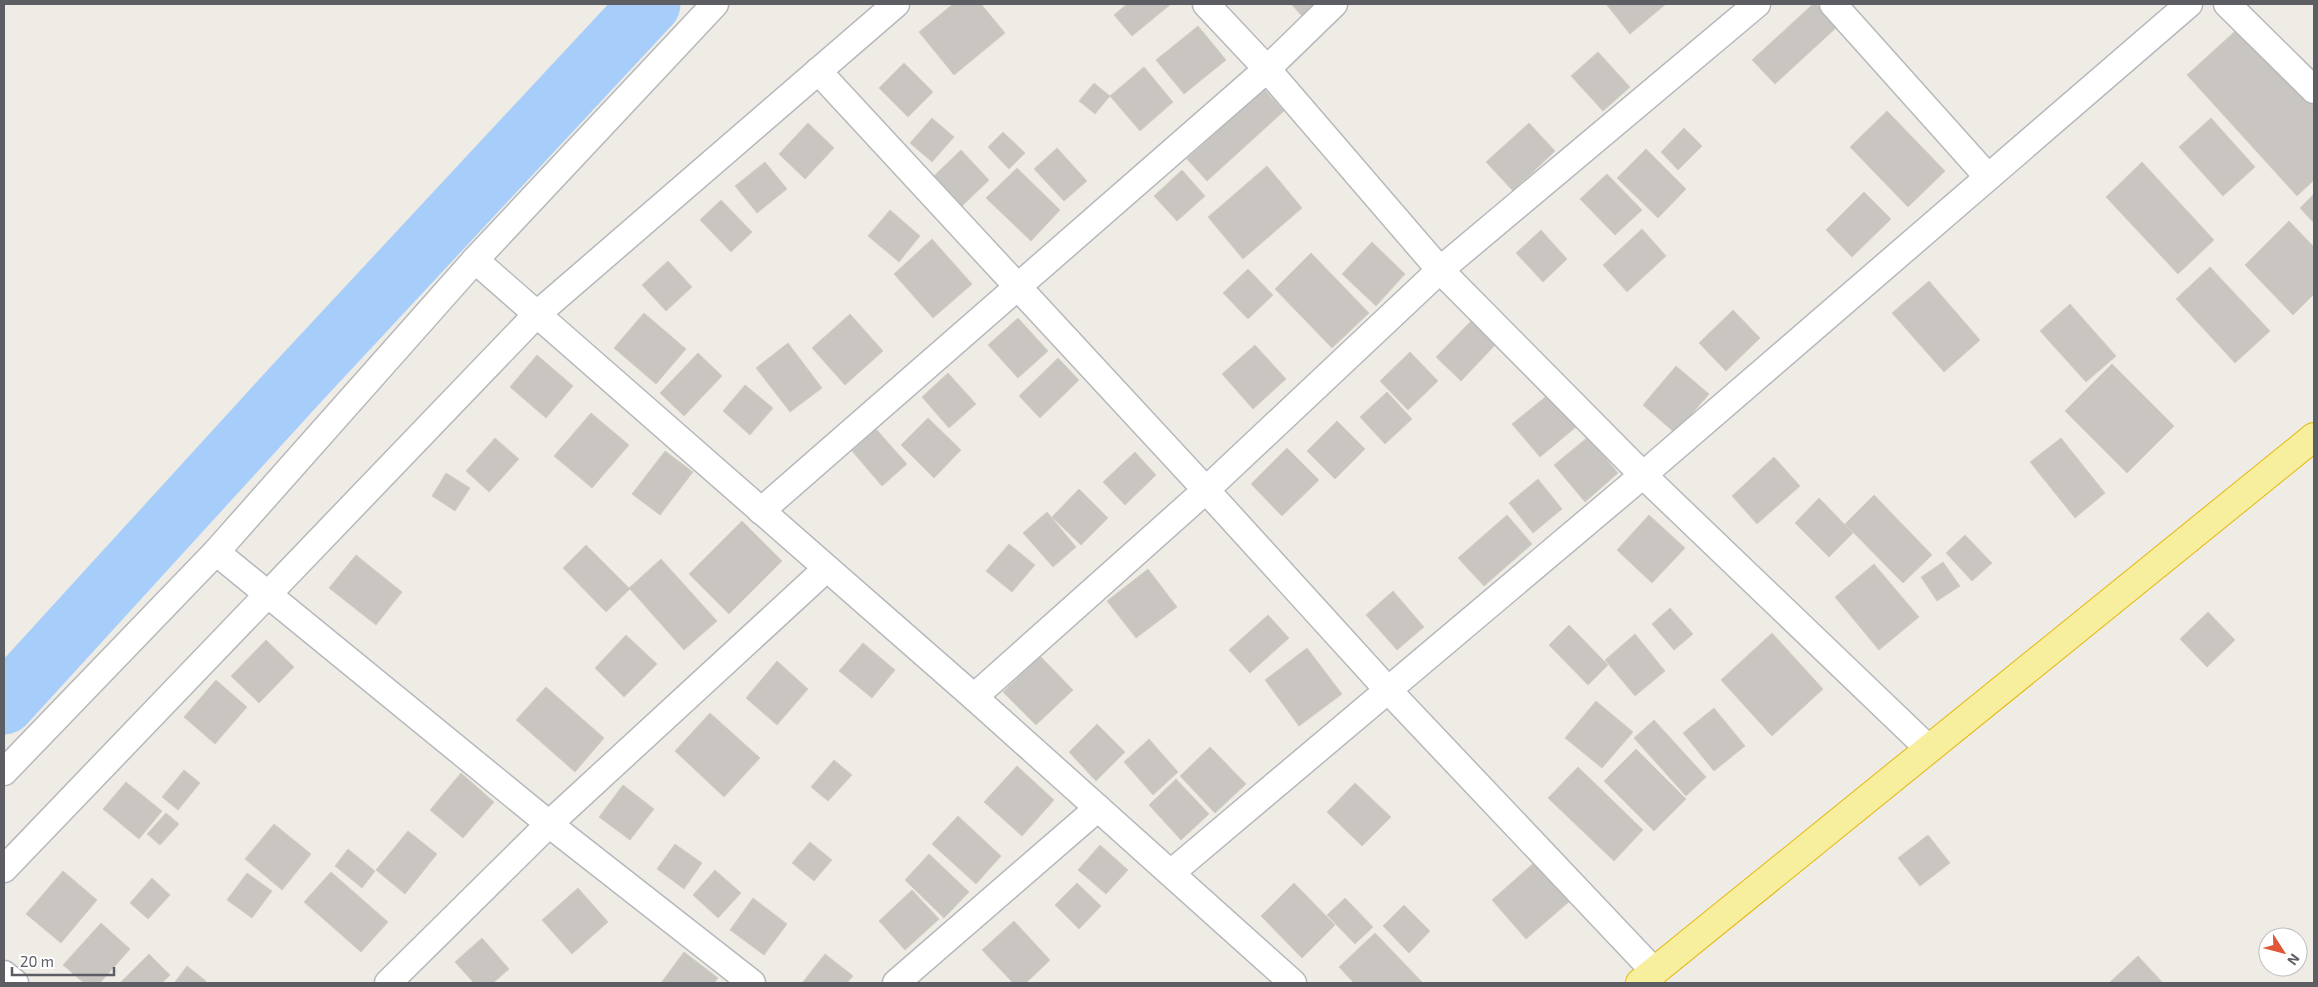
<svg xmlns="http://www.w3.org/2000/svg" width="2318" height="987" font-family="'Exo 2',sans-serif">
<rect width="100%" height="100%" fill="#eeece4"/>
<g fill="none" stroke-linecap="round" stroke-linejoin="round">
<path stroke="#a7cdfa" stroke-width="61" d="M4 704 298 382 650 4"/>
</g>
<g fill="#c9c6c1" stroke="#d2cfc2">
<path d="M953 4H981L1005 33 954 75 919 32Z"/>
<path d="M1127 4H1171L1132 36 1114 15Z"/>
<path d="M1291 4H1316L1302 16Z"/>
<path d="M1606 4H1666L1630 34Z"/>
<path d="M1813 4H1816L1837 27 1775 84 1752 60Z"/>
<path d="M2244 23 2314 100V180L2297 196 2187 75Z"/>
<path d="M1198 26 1226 60 1184 94 1156 60Z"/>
<path d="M1598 52 1630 87 1603 111 1571 76Z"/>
<path d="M904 63 933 92 908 117 879 88Z"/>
<path d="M1144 67 1173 102 1140 131 1110 96Z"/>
<path d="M1094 83 1110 96 1095 114 1079 101Z"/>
<path d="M1264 89 1284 111 1207 181 1187 159Z"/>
<path d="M1887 111 1945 171 1908 207 1850 147Z"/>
<path d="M932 118 954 137 932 162 910 143Z"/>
<path d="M2211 118 2255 167 2223 196 2179 147Z"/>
<path d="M808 123 834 148 805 179 779 154Z"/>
<path d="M1529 123 1555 151 1513 191 1486 162Z"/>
<path d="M1684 128 1702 146 1678 170 1661 152Z"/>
<path d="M1003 132 1025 153 1009 169 988 147Z"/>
<path d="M1057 148 1087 181 1064 201 1034 169Z"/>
<path d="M1646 149 1686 189 1658 218 1617 178Z"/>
<path d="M961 150 989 180 962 206 934 176Z"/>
<path d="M765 162 787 189 757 213 735 186Z"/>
<path d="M2142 162 2214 240 2178 274 2106 197Z"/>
<path d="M1267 166 1302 208 1243 259 1208 217Z"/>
<path d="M1017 168 1060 210 1031 241 986 198Z"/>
<path d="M1182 170 1205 196 1177 221 1154 196Z"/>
<path d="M1607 174 1642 210 1615 235 1580 199Z"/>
<path d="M1864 192 1891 219 1852 257 1826 230Z"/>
<path d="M2314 194V223L2300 208Z"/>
<path d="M721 200 752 232 731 252 700 220Z"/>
<path d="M890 210 920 236 899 262 868 236Z"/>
<path d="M2289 221 2314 247V294L2293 315 2245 265Z"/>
<path d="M1642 229 1666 256 1627 292 1603 265Z"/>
<path d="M1541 230 1567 259 1543 282 1516 253Z"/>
<path d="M932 239 972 284 933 318 894 274Z"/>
<path d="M1372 242 1405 274 1376 306 1342 274Z"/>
<path d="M1311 253 1369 313 1332 348 1275 289Z"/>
<path d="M668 261 692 287 666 311 642 285Z"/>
<path d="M2210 267 2270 331 2235 363 2176 299Z"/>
<path d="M1248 269 1273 295 1248 319 1223 293Z"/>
<path d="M1929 281 1980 340 1944 372 1892 313Z"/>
<path d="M2070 304 2116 356 2086 382 2040 331Z"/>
<path d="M1733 310 1760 338 1726 371 1699 343Z"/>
<path d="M644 313 686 349 656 384 614 348Z"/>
<path d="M850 314 883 351 845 385 812 348Z"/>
<path d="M1018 318 1048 351 1018 378 988 345Z"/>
<path d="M1474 318 1498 342 1461 381 1436 357Z"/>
<path d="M788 343 822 388 790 412 756 368Z"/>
<path d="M1255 345 1286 379 1253 409 1222 374Z"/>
<path d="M1410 352 1438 381 1408 410 1380 381Z"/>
<path d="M698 353 722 376 684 416 660 393Z"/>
<path d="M537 355 573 386 546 418 510 387Z"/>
<path d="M1058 358 1079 380 1040 418 1019 396Z"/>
<path d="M2112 364 2174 426 2127 473 2065 411Z"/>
<path d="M1676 366 1709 394 1675 433 1643 405Z"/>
<path d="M948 373 976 404 949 428 922 397Z"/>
<path d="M745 385 773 408 750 435 723 411Z"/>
<path d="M1387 392 1412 419 1385 444 1360 417Z"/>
<path d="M1549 394 1576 427 1540 457 1512 424Z"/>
<path d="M591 413 629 445 592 488 554 456Z"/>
<path d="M928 418 961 450 934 478 901 445Z"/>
<path d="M1337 421 1365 449 1335 479 1307 451Z"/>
<path d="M876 429 907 464 882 486 852 451Z"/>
<path d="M1588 437 1618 473 1585 502 1554 465Z"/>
<path d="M495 438 519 459 489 492 466 471Z"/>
<path d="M2061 438 2105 493 2075 518 2030 462Z"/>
<path d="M1287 448 1319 480 1282 516 1251 484Z"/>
<path d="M665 451 693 472 660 515 632 494Z"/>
<path d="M1135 452 1156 475 1125 505 1103 482Z"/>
<path d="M1774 457 1800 486 1757 524 1732 496Z"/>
<path d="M446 473 470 488 455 511 432 496Z"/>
<path d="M1538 479 1562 509 1533 533 1509 503Z"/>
<path d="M1079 489 1108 518 1081 545 1052 517Z"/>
<path d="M1874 495 1932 555 1903 583 1845 524Z"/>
<path d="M1819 498 1853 533 1829 557 1795 523Z"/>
<path d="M1047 512 1076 547 1053 567 1023 533Z"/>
<path d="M1507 515 1532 544 1484 586 1458 558Z"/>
<path d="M1649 515 1685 548 1652 583 1617 550Z"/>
<path d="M742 521 782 561 729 614 689 574Z"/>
<path d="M1965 535 1992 563 1972 581 1946 553Z"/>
<path d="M1009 544 1035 565 1012 592 986 571Z"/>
<path d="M586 545 630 589 606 612 563 568Z"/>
<path d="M356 555 402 592 376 625 329 588Z"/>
<path d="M661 559 717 621 684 650 629 588Z"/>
<path d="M1943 562 1960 586 1937 601 1921 577Z"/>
<path d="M1874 564 1919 617 1879 650 1835 597Z"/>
<path d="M1148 569 1177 607 1136 638 1107 601Z"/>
<path d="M1393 591 1424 627 1397 650 1366 615Z"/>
<path d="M1670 608 1693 634 1674 650 1652 624Z"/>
<path d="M2208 612 2235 640 2207 667 2180 639Z"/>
<path d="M1268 615 1289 638 1250 673 1229 650Z"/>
<path d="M1569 625 1608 665 1588 685 1549 645Z"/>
<path d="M1772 633 1823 689 1772 736 1721 680Z"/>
<path d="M1635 634 1665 671 1635 696 1605 660Z"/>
<path d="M626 635 657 664 624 697 595 668Z"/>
<path d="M266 640 294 667 259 703 231 676Z"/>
<path d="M863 643 895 670 872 698 839 671Z"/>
<path d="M1307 648 1342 694 1299 726 1265 680Z"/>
<path d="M1040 656 1073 690 1036 725 1003 692Z"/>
<path d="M777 661 808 689 777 725 746 698Z"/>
<path d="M216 680 247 707 215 744 184 717Z"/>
<path d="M546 687 604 738 575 772 516 720Z"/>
<path d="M1596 701 1633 732 1602 768 1565 738Z"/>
<path d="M1714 708 1745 746 1714 771 1683 733Z"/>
<path d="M710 713 760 758 724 797 675 751Z"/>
<path d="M1654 720 1706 777 1686 796 1634 738Z"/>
<path d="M1097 724 1125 752 1096 781 1069 752Z"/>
<path d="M1149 739 1178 772 1153 795 1124 762Z"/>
<path d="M1210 747 1246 784 1215 813 1180 776Z"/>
<path d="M1636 749 1686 799 1654 831 1604 781Z"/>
<path d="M834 760 852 775 828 801 811 787Z"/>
<path d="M1017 766 1054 800 1022 836 984 802Z"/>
<path d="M1578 767 1643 830 1614 861 1548 798Z"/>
<path d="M184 770 200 783 178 810 162 797Z"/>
<path d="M461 773 494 802 463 838 430 810Z"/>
<path d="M1176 779 1209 814 1181 840 1149 805Z"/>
<path d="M126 782 162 811 139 839 103 809Z"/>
<path d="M1355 783 1391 817 1362 846 1327 812Z"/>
<path d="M623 785 654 809 630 840 599 817Z"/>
<path d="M166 813 179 824 160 845 147 834Z"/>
<path d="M958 816 1001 856 976 884 932 844Z"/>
<path d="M274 824 311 854 282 890 245 859Z"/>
<path d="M408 831 437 854 405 894 376 870Z"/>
<path d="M1928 835 1950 863 1920 886 1898 858Z"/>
<path d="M810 842 832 860 814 881 792 863Z"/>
<path d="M675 844 702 863 684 889 657 869Z"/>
<path d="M1100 845 1128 870 1106 894 1078 870Z"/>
<path d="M348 849 375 871 362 888 335 866Z"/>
<path d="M929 854 969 892 944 918 905 880Z"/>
<path d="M1537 860 1571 900 1526 939 1492 900Z"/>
<path d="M715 870 741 893 718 918 693 895Z"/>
<path d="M63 871 97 900 61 943 26 914Z"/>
<path d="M331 872 388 922 361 952 304 902Z"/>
<path d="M247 873 272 891 252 918 227 900Z"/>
<path d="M152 878 170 895 148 919 130 903Z"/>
<path d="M1077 883 1101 906 1079 929 1055 905Z"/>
<path d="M1294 883 1335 925 1302 958 1261 916Z"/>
<path d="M578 888 608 922 572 954 542 920Z"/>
<path d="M912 890 939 919 905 950 879 921Z"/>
<path d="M753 898 787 924 764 955 730 930Z"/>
<path d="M1345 898 1373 927 1355 944 1327 915Z"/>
<path d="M1404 905 1430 931 1409 953 1383 926Z"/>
<path d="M1014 921 1050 960 1026 983H1013L982 950Z"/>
<path d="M101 923 130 949 100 983H84L63 965Z"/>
<path d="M1375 933 1423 983H1354L1339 967Z"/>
<path d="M482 938 509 969 493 983H474L455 962Z"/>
<path d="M684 952 718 978 714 983H661Z"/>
<path d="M149 954 170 975 162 983H120Z"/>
<path d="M825 954 853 976 847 983H802Z"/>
<path d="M2138 956 2163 983H2109Z"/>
<path d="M187 966 206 981 204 983 175 982Z"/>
</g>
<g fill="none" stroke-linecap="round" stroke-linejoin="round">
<g stroke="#b6b8bd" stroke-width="29">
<g id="minor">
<path d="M1206 4 1267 69 1440 270 1643 475 1929 749"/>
<path d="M1833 4 1988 177"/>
<path d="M2227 4 2314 90"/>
<path d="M818 71 1206 490 1388 690 1654 971"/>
<path d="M475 260 974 697 1293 983"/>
<path d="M761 511 1267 69 1334 4"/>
<path d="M216 552 549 824 752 983"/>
<path d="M974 697 1206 490 1440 270 1757 4"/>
<path d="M4 772 216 552 475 260 715 4"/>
<path d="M4 869 536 315 896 4"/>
<path d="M1171 873 1643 475 2189 4"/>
<path d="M4 974 15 983"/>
<path d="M388 983 549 824 826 569"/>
<path d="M896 983 1098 808"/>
</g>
</g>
<g stroke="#e5b70c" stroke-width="30">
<path id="trunk" d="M1640 983 2314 437"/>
</g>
<use href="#minor" stroke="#fff" stroke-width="26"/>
<use href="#trunk" stroke="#f8ef9e" stroke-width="28"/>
</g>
<rect width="2318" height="987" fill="none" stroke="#5c5e64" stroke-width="10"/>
<g transform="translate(2283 952) rotate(126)"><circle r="24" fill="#ffffff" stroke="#bebfc1"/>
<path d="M0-4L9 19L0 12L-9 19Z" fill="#e05638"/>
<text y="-8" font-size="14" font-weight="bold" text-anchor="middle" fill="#5c5e64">N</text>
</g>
<path d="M12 967v8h102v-8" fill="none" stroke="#5c5e64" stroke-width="2.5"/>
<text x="20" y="967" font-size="15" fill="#5c5e64" stroke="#ffffff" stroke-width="4" paint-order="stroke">20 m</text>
</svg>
